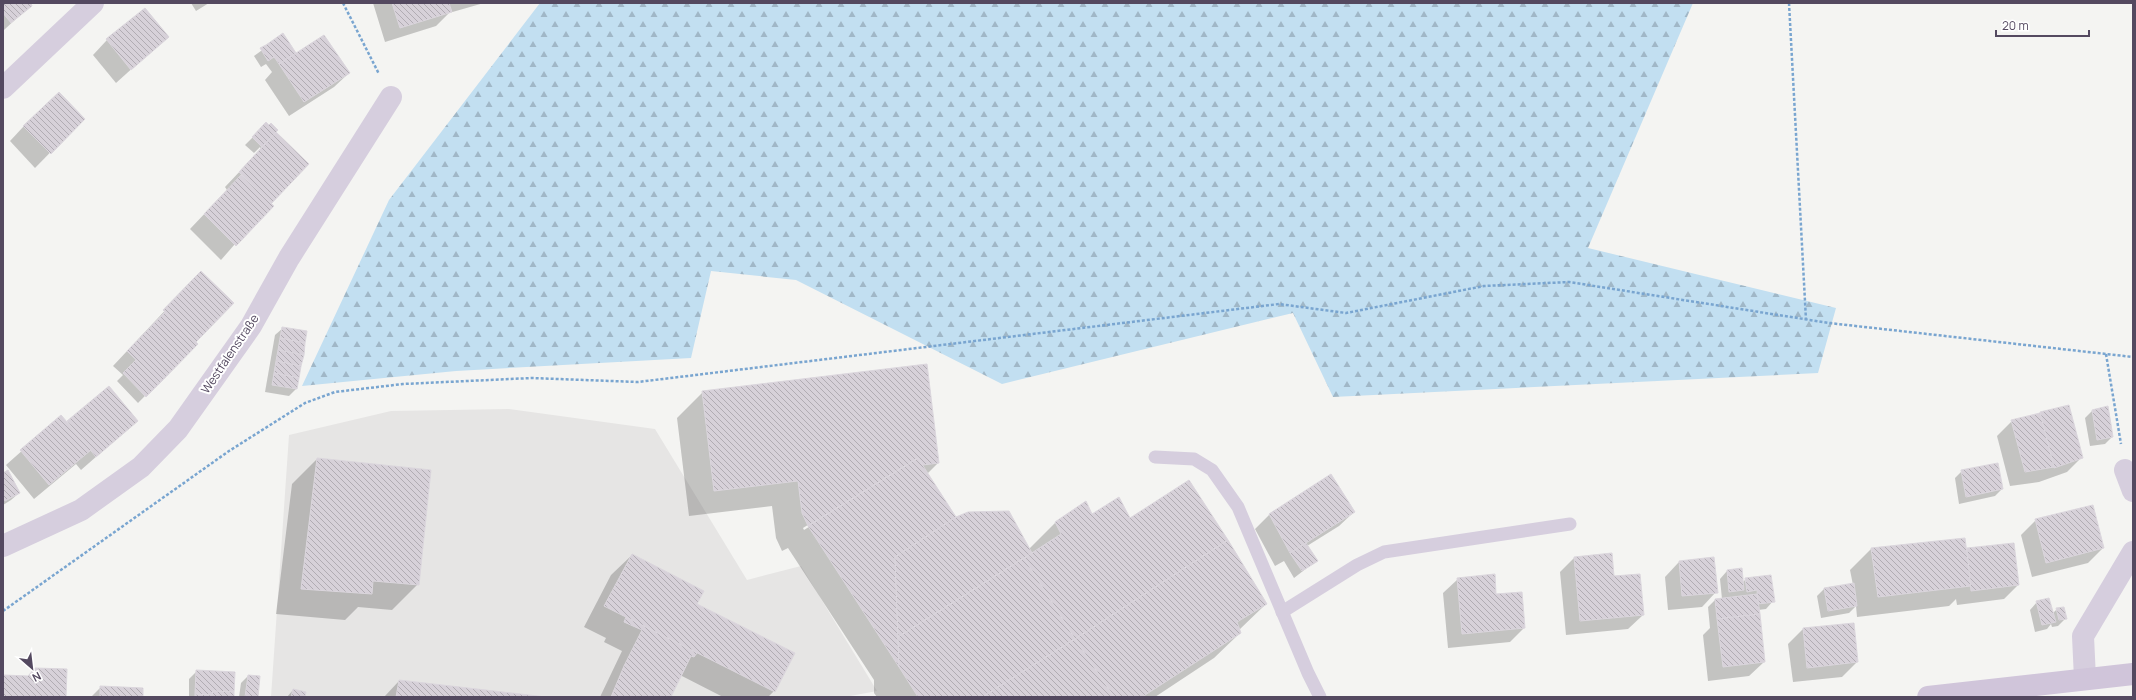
<svg xmlns="http://www.w3.org/2000/svg" width="2136" height="700" font-family="Manrope,sans-serif">
<defs>
<pattern id="forest-firs" width="22" height="20" patternUnits="userSpaceOnUse"><rect width="22" height="20" fill="#c2dff1"/><path d="M5 1l3.5 6h-7zM16 11l3.5 6h-7z" fill="#a0b7c7"/></pattern>
<pattern id="building-back-hatch" width="6" height="6" patternUnits="userSpaceOnUse"><rect width="6" height="6" fill="#d7d1d9"/><path d="M-1 5l2 2M0 0l6 6M5-1l2 2" fill="none" stroke="#b1acb3"/></pattern>
</defs>
<rect width="100%" height="100%" fill="#f4f4f2"/>
<path fill="#e6e5e4" d="M509 409 655 429 747 580 801 566 877 691 845 697H271L289 435 391 411Z"/>
<path fill="url(#forest-firs)" d="M540 3H1693L1588 248 1836 308 1818 373 1333 397 1293 313 1002 384 796 280 711 271 691 358 456 371 302 386 389 200Z"/>
<g fill="#0003" fill-rule="evenodd">
<path d="M3 3H33L4 30Z"/>
<path d="M191 3H209L196 11Z"/>
<path d="M373 3H484L449 13 436 26 385 42Z"/>
<path d="M283 35 295 53 291 57 349 73 334 87 289 116 265 80 272 72 266 64 261 67 254 56Z"/>
<path d="M167 37 116 83 93 55 107 40Z"/>
<path d="M83 119 35 168 10 141 24 126Z"/>
<path d="M259 131 275 132 270 204 221 260 190 229 227 190 225 187 261 149 260 147 254 153 245 145Z"/>
<path d="M187 287 232 303 194 342 196 344 138 403 117 381 123 375 113 366Z"/>
<path d="M283 328 306 332 296 389 289 396 265 392 275 335Z"/>
<path d="M109 387 137 421 81 470 76 464 34 499 6 465 61 416 67 423Z"/>
<path d="M703 392 938 463 927 474 956 518 1029 549 1055 523 1086 503 1091 515 1130 519 1266 604 1239 630 1240 633 1214 658 1155 697H877L874 693V680L788 548 782 551 776 538 772 506 689 516 677 418ZM911 461V463L804 530 803 528Z"/>
<path d="M2069 406 2082 457 2067 472 2039 482 2010 486 1997 436 2012 421Z"/>
<path d="M2092 411 2112 437 2105 444 2090 446 2085 418Z"/>
<path d="M317 459 418 584 392 610 358 607 345 620 276 614 292 484Z"/>
<path d="M1962 471 2002 489 1995 496 1959 504 1955 478Z"/>
<path d="M3 474 19 493 11 500 3 505Z"/>
<path d="M1354 512 1339 526 1307 546 1316 561 1294 578 1284 561 1275 566 1255 529 1269 515Z"/>
<path d="M2036 520 2103 548 2088 563 2032 577 2021 535Z"/>
<path d="M1964 539 1966 549 2013 544 2018 585 2004 599 1957 605 1956 599 1949 606 1857 617 1856 606 1849 613 1821 618 1817 596 1825 588 1853 585 1850 570 1871 549Z"/>
<path d="M632 555 696 604 774 691 768 697H723L680 675 670 697H600L622 651 604 642 606 638 584 627 611 575Z"/>
<path d="M1574 558 1613 577 1643 615 1628 629 1566 635 1560 572Z"/>
<path d="M1679 562 1716 592 1702 607 1668 610 1665 577Z"/>
<path d="M1741 569 1743 582 1746 579 1773 601 1766 609 1758 610 1764 662 1749 676 1708 681 1703 635 1710 628 1708 607 1715 600 1722 599 1720 579 1727 571Z"/>
<path d="M1458 579 1495 595 1524 628 1510 642 1448 648 1443 593Z"/>
<path d="M2037 602 2052 614 2057 609 2066 618 2058 626 2052 627 2051 624 2047 629 2035 632 2030 610Z"/>
<path d="M1853 624 1857 662 1842 677 1793 682 1788 644 1803 629Z"/>
<path d="M197 671 233 697H189V679Z"/>
<path d="M248 676 257 697H239L241 683Z"/>
<path d="M399 681 537 697H384Z"/>
<path d="M101 687 142 697H91Z"/>
<path d="M293 690 303 697H287Z"/>
</g>
<g fill="url(#building-back-hatch)" stroke="#dbd6dd">
<path d="M3 3H13L22 14 11 23 3 13Z"/>
<path d="M13 3H31L32 6 22 14Z"/>
<path d="M392 3H449L452 12 400 28Z"/>
<path d="M145 8 169 37 131 70 106 39Z"/>
<path d="M283 33 296 53 279 64 266 45Z"/>
<path d="M324 35 350 73 304 102 279 64Z"/>
<path d="M266 45 274 57 268 61 260 48Z"/>
<path d="M59 92 85 119 51 154 23 126Z"/>
<path d="M266 122 269 125 271 123 278 130 262 147 252 137Z"/>
<path d="M276 132 309 164 271 204 239 172Z"/>
<path d="M241 175 274 206 236 246 204 214Z"/>
<path d="M201 271 234 303 196 342 163 310Z"/>
<path d="M165 312 198 344 160 383 127 351Z"/>
<path d="M282 327 307 331 305 343 280 338Z"/>
<path d="M280 338 305 343 304 355 278 350Z"/>
<path d="M278 350 304 355 301 366 276 361Z"/>
<path d="M136 360 160 383 146 397 123 373Z"/>
<path d="M276 361 301 366 299 378 274 373Z"/>
<path d="M927 364 939 463 923 465 918 458 808 526 802 513 798 481 714 491 702 391Z"/>
<path d="M274 373 299 378 297 389 272 385Z"/>
<path d="M109 386 138 421 96 457 67 421Z"/>
<path d="M2069 405 2083 458 2054 468 2040 412Z"/>
<path d="M2108 406 2113 437 2097 440 2092 410Z"/>
<path d="M2040 413 2054 467 2025 472 2011 420Z"/>
<path d="M61 415 91 450 49 485 20 450Z"/>
<path d="M317 458 431 470 419 585 373 581 372 594 301 589Z"/>
<path d="M918 458 956 517 895 557 899 667 808 526Z"/>
<path d="M1998 463 2003 489 1966 497 1961 470Z"/>
<path d="M8 470 20 493 5 501 3 496V473Z"/>
<path d="M1331 474 1355 512 1290 553 1269 514Z"/>
<path d="M1189 480 1228 540 1075 639 1024 558 1061 534 1055 522 1086 501 1092 514 1119 497 1130 518Z"/>
<path d="M2093 505 2104 548 2046 563 2035 519Z"/>
<path d="M1009 511 1032 553 898 637 895 557 956 517 968 512Z"/>
<path d="M1965 538 1971 586 1878 597 1871 548Z"/>
<path d="M1228 540 1267 604 1237 622 1241 633 1142 697H1114L1075 639Z"/>
<path d="M1306 543 1318 561 1302 571 1290 553Z"/>
<path d="M2014 543 2019 585 1971 591 1967 548Z"/>
<path d="M1612 553 1614 576 1640 574 1644 615 1580 621 1574 557Z"/>
<path d="M632 554 704 591 697 604 795 653 775 692 604 606Z"/>
<path d="M1714 557 1718 593 1682 596 1679 561Z"/>
<path d="M1024 558 1075 639 983 697H918L899 667 898 637Z"/>
<path d="M1742 568 1744 590 1729 592 1727 570Z"/>
<path d="M1495 574 1496 594 1522 592 1525 628 1462 634 1457 578Z"/>
<path d="M1771 575 1775 602 1758 604 1757 590 1747 592 1745 578Z"/>
<path d="M1854 583 1857 606 1828 611 1824 588Z"/>
<path d="M1757 594 1760 614 1717 619 1715 599Z"/>
<path d="M2049 598 2056 622 2042 625 2036 601Z"/>
<path d="M2064 607 2067 619 2059 620 2056 608Z"/>
<path d="M1760 614 1765 662 1723 667 1717 619Z"/>
<path d="M626 617 697 653 694 657 691 656 671 697H611L624 666 642 630 624 622Z"/>
<path d="M1854 623 1858 662 1807 668 1803 628Z"/>
<path d="M1075 639 1114 697H1005L998 687Z"/>
<path d="M35 668 67 669 66 697H3V675L28 676Z"/>
<path d="M196 670 235 672 234 692 213 691 212 695 195 694Z"/>
<path d="M248 675 260 676 258 697H245Z"/>
<path d="M399 680 546 697H396Z"/>
<path d="M100 686 143 688V697H100Z"/>
<path d="M998 687 1005 697H983Z"/>
<path d="M293 689 306 692 305 697H291Z"/>
<path d="M213 691 234 692V697H195V694L212 695Z"/>
</g>
<g fill="none" stroke-linecap="round" stroke-linejoin="round">
<g stroke="#79a5d0" stroke-width="2.5" stroke-dasharray="3 2" stroke-linecap="butt">
<path d="M343 3 379 74"/>
<path d="M1789 3 1806 320"/>
<path d="M2106 354 2121 444"/>
<path d="M3 611 229 451 305 403 335 392 403 384 532 378 638 382 1279 304 1346 313 1484 286 1569 282 1829 323 2133 357"/>
</g>
<g stroke="#d6cede" stroke-width="13">
<path d="M1155 457 1194 459 1212 470 1238 507 1308 673 1320 697"/>
<path d="M1282 612 1357 565 1384 552 1570 524"/>
</g>
<g stroke="#d6cede" stroke-width="22">
<path d="M3 88 93 3"/>
<path d="M2125 470 2133 491"/>
<path d="M3 546 81 510 141 467 178 429 251 326 289 258 391 97"/>
<path d="M2085 679 2083 636 2133 552"/>
</g>
<path stroke="#d0c5da" stroke-width="22" d="M1928 697 2133 674"/>
</g>
<g text-anchor="middle" stroke-width="4" stroke-linejoin="round" paint-order="stroke">
<g font-size="12" fill="#544960" stroke="#fff">
<text transform="translate(230 354) rotate(-56)" y="4">Westfalenstraße</text>
</g>
</g>
<rect width="2136" height="700" fill="none" stroke="#544960" stroke-width="8"/>
<g transform="translate(32 668) rotate(152)" stroke="#ffffff" stroke-width="3" paint-order="stroke">
<path d="M0-3L7 15L0 10L-7 15Z" fill="#544960"/>
<text y="-6" font-size="11" font-weight="bold" text-anchor="middle" fill="#544960">N</text>
</g>
<path d="M1996 30v6h93v-6" fill="none" stroke="#544960" stroke-width="2"/>
<text x="2002" y="30" font-size="12" fill="#544960" stroke="#ffffff" stroke-width="3" paint-order="stroke">20 m</text>
</svg>
